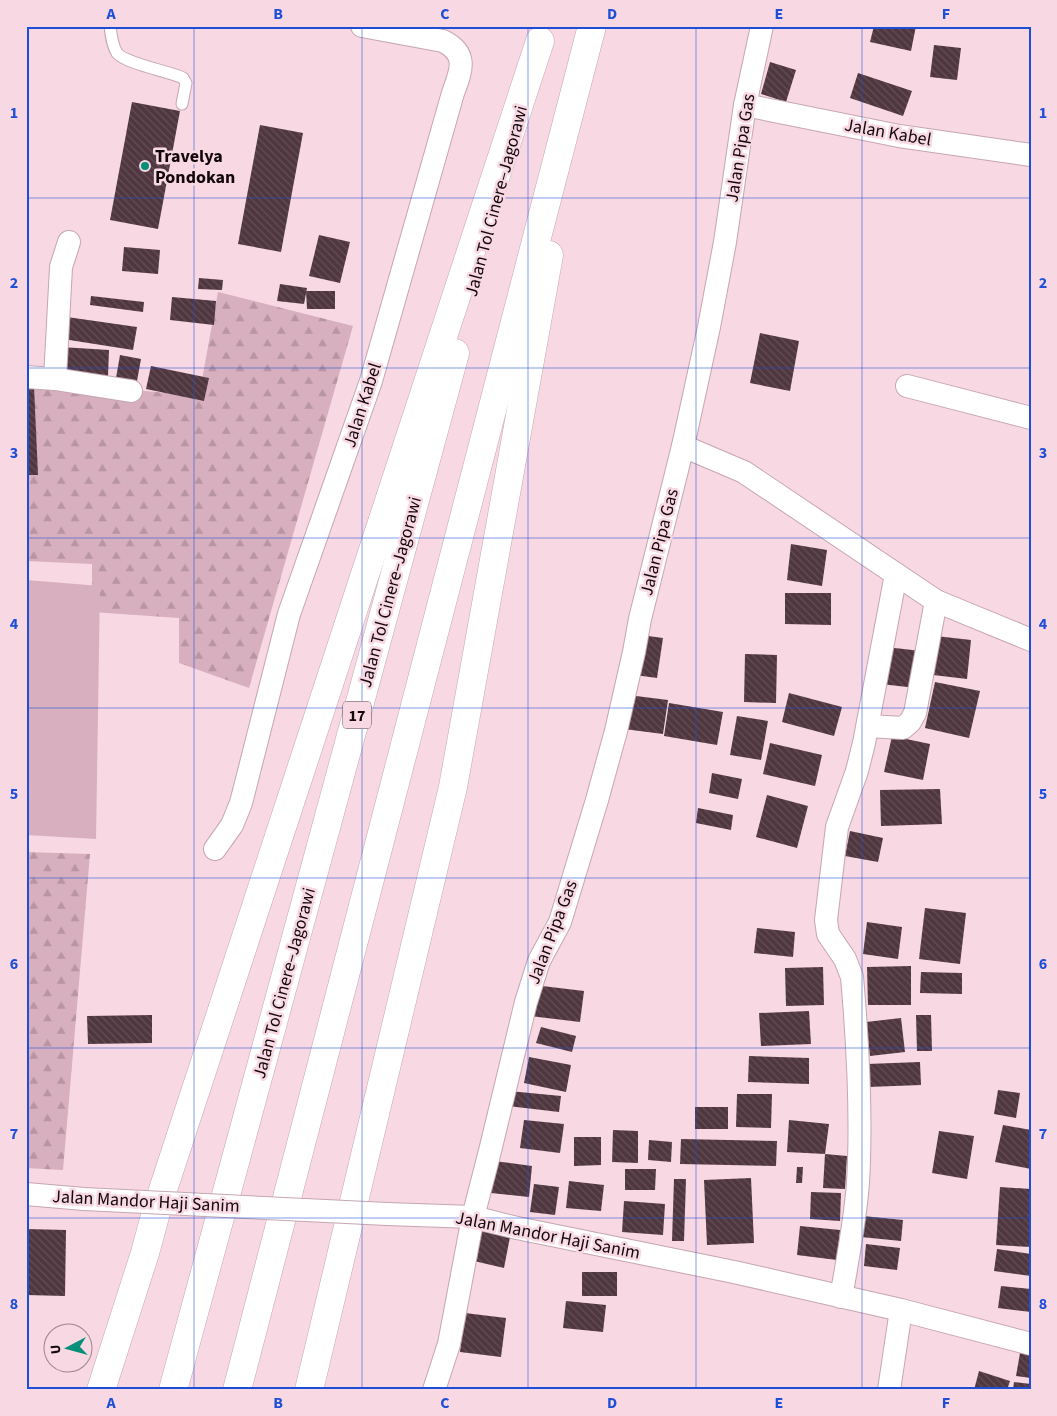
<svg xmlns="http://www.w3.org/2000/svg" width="1057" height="1416" font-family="'Source Sans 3',sans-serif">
<defs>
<pattern id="forest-firs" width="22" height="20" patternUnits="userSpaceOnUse" patternTransform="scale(1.25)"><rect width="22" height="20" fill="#d7afbe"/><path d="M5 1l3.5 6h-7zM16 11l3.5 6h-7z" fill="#b895a2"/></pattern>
<pattern id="building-back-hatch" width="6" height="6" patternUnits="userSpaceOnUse" patternTransform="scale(1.25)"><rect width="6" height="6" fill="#4f363f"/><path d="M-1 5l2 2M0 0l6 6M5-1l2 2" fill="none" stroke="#644f57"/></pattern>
</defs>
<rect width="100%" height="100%" fill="#f8d8e3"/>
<g fill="url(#forest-firs)">
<path d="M218 292 353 326 249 688 179 663V618L92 612V564L26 561V380L199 396Z"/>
<path d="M26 852 90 854 63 1170 26 1168Z"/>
</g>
<path fill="#d7afbe" d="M26 580 100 586 96 839 26 835Z"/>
<g fill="url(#building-back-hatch)">
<path d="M874 26H916L911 51 870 42Z"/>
<path d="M934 45 961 48 957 80 930 77Z"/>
<path d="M770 62 796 70 786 102 761 94Z"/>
<path d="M858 73 912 91 903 116 850 98Z"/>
<path d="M132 102 180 111 158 229 110 220Z"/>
<path d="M260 125 303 133 281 252 238 244Z"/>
<path d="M319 235 350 242 340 283 309 276Z"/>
<path d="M124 247 160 250 158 274 122 271Z"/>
<path d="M199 278 223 280 222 290 198 289Z"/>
<path d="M280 284 307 288 304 304 277 301Z"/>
<path d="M306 291H335V309H307Z"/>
<path d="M91 296 144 302 143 312 90 305Z"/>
<path d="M172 297 216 301 214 325 170 320Z"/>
<path d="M67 317 137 327 133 350 63 339Z"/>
<path d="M760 333 799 341 790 391 750 383Z"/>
<path d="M61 347 109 350 108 376 59 374Z"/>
<path d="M120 355 141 359 137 381 116 378Z"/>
<path d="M151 366 209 378 204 401 146 389Z"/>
<path d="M26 387H34L38 475H26Z"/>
<path d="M791 544 827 550 822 586 787 580Z"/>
<path d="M785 593H831V625L785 624Z"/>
<path d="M641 635 663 638 657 678 635 675Z"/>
<path d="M936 636 971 640 967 679 933 675Z"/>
<path d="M886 647 921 651 916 688 881 684Z"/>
<path d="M745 654 777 655 776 703 744 702Z"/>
<path d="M935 682 980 691 969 738 925 728Z"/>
<path d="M789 693 842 707 834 736 782 722Z"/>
<path d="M628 695 668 700 663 734 624 729Z"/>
<path d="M669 703 723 712 717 745 664 736Z"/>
<path d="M737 716 768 721 761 760 730 755Z"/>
<path d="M892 736 930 744 923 780 884 772Z"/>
<path d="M770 743 822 755 815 786 763 774Z"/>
<path d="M712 773 742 779 738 799 709 793Z"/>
<path d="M940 789 942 824 881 826 880 790Z"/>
<path d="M767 795 808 806 797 848 756 837Z"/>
<path d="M698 808 733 815 731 830 696 823Z"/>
<path d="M850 831 883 838 878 862 845 856Z"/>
<path d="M925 908 966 913 960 964 919 959Z"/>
<path d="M867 922 902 927 898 959 863 954Z"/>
<path d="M757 928 795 932 793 957 754 953Z"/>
<path d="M911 966V1005H868L867 967Z"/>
<path d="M823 967 824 1005 786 1006 785 968Z"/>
<path d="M921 972 962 973V994L920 993Z"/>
<path d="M534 985 584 991 580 1022 530 1016Z"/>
<path d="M809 1011 811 1044 761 1046 759 1013Z"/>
<path d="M152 1015V1043L88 1044 87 1016Z"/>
<path d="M916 1015H931L932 1051H917Z"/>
<path d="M901 1018 905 1052 870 1056 866 1022Z"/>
<path d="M541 1027 576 1036 572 1052 536 1043Z"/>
<path d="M749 1056 809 1058V1084L748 1082Z"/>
<path d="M529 1057 571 1065 566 1092 524 1083Z"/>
<path d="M920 1062 921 1085 868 1087 867 1064Z"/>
<path d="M998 1090 1020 1093 1016 1118 994 1114Z"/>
<path d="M509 1091 561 1096 559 1112 507 1106Z"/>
<path d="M737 1094H772L771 1128 736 1127Z"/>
<rect x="695" y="1107" width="33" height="22"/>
<path d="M524 1120 564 1124 560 1153 520 1148Z"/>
<path d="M789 1120 829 1124 825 1154 787 1152Z"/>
<path d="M1003 1125 1031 1130V1169L995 1162Z"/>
<path d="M613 1130 638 1131V1163L612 1162Z"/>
<path d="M939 1131 974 1136 967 1179 932 1173Z"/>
<path d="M574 1137H601V1165L574 1166Z"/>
<path d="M681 1139 777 1141 776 1166 680 1164Z"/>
<path d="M649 1140 672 1142 671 1162 648 1160Z"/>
<path d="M825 1154 847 1156 845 1189 823 1188Z"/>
<path d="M494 1161 532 1166 529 1197 491 1193Z"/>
<path d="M797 1167H803L802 1183H796Z"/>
<path d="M625 1169H656L655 1190H625Z"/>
<path d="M751 1178 754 1243 707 1245 704 1180Z"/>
<path d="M674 1179H686L684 1241H672Z"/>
<path d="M569 1181 604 1185 601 1211 566 1208Z"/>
<path d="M534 1184 559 1187 555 1215 530 1212Z"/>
<path d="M1000 1187 1031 1189V1247L996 1245Z"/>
<path d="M811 1192 841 1193 840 1221 810 1219Z"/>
<path d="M624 1201 665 1204 663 1235 622 1232Z"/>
<path d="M863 1216 903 1220 901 1241 861 1237Z"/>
<path d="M800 1226 840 1230 837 1260 797 1255Z"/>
<path d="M26 1229 66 1230 65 1296 26 1295Z"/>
<path d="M481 1231 510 1237 504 1268 474 1261Z"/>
<path d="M866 1244 900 1248 897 1270 864 1266Z"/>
<path d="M997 1249 1031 1254V1276L994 1271Z"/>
<rect x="582" y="1272" width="35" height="24"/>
<path d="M1001 1286 1031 1289V1312L998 1308Z"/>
<path d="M566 1301 606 1305 603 1332 563 1328Z"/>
<path d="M465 1313 506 1318 501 1357 460 1352Z"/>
<path d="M1020 1353 1031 1355V1378L1016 1376Z"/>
<path d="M979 1371 1010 1381 1007 1390H974Z"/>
<path d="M1014 1382 1031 1384V1390H1013Z"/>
</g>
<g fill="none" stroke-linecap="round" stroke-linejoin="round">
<g stroke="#c5a6b1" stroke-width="13">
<path id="service" d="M110 26C111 35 112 45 117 53 126 64 169 71 183 78L186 83 182 104"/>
</g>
<g stroke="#c5a6b1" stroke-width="24">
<g id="minor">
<path d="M745 105 899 136 1031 155"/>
<path d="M26 377 55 379 131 391"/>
<path d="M55 379 61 267 69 242"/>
<path d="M907 386 1031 418"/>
<path d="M683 446 744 472 936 601 1031 640"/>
<path d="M868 726 903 728 910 722 915 713 936 601"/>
<path d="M215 849 232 825 241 803 289 614 371 381 453 93C461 71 469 54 443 41L362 26"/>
<path d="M26 1194 84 1199"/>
<path d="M387 1214 473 1217 517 1228 734 1272 901 1310 1031 1344"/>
<path d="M841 1297C848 1259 855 1221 858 1183 862 1115 858 1045 852 977L845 959 828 934 826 920 837 827 857 771 864 743 896 574"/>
<path d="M434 1390 449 1344 473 1217 490 1151 526 1002 539 961 560 922 597 800 616 731 634 652 640 619 683 446 709 327 725 242 745 105 762 26"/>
<path d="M889 1390 901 1310"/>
</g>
</g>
<g stroke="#c5a6b1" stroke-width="29">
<g id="motorway">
<path d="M101 1390 145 1253 158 1205 540 41"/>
<path d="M173 1390 455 353"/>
<path d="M237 1390 592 26"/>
<path d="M309 1390 453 787 549 255"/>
</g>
</g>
<use href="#service" stroke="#fff" stroke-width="11"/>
<use href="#minor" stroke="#fff" stroke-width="22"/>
<use href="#motorway" stroke="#fff" stroke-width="28"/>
<g stroke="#c5a6b1" stroke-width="24" stroke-linecap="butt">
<path id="minor-bridge" d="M84 1199 387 1214"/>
</g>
<use href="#minor-bridge" stroke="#fff" stroke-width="22"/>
</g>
<path fill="none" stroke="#1d4ed8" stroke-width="1" stroke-opacity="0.55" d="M194 26V1390M362 26V1390M528 26V1390M696 26V1390M862 26V1390M26 198H1031M26 368H1031M26 538H1031M26 708H1031M26 878H1031M26 1048H1031M26 1218H1031"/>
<circle fill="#02907a" stroke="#f8d8e3" stroke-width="2" cx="145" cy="166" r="5"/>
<g text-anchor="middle" stroke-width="5" stroke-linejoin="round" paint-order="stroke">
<rect fill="#f8d8e3" stroke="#57464c" stroke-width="1" x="343" y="701.5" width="28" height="27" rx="4"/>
<g font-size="16" font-weight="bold" fill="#12080c">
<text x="357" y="721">17</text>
</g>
<g font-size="18" fill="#12080c" stroke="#f8d8e3">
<text transform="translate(888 132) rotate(10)" y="6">Jalan Kabel</text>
<text transform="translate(740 148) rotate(-81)" y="6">Jalan Pipa Gas</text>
<text transform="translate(496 201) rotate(-75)" y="6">Jalan Tol Cinere–Jagorawi</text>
<text transform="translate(362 405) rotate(-72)" y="6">Jalan Kabel</text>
<text transform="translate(659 542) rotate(-76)" y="6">Jalan Pipa Gas</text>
<text transform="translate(390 592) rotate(-75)" y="6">Jalan Tol Cinere–Jagorawi</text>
<text transform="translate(552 932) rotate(-69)" y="6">Jalan Pipa Gas</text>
<text transform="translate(284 983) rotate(-75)" y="6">Jalan Tol Cinere–Jagorawi</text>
<text transform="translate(146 1201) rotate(3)" y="6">Jalan Mandor Haji Sanim</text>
<text transform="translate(548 1235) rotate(11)" y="6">Jalan Mandor Haji Sanim</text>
</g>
<g font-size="18" font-weight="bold" fill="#12080c" stroke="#f8d8e3" text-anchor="start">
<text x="155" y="162">Travelya<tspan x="155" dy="21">Pondokan</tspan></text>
</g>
</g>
<rect width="1057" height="1416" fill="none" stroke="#f8d8e3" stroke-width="55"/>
<g transform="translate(68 1348) rotate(264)"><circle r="24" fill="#f8d8e3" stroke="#9c858d"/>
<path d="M0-4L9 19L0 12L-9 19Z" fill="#02907a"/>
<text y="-8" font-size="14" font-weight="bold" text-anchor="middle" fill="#12080c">U</text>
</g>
<rect x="28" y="28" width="1002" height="1360" fill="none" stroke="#1d4ed8" stroke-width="2"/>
<g font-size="16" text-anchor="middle" font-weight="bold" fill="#1d4ed8">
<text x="111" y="19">A</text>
<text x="278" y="19">B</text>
<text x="445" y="19">C</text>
<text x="612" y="19">D</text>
<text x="779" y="19">E</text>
<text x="946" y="19">F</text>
<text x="14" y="118">1</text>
<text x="1043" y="118">1</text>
<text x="14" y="288">2</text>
<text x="1043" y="288">2</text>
<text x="14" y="458">3</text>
<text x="1043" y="458">3</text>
<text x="14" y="629">4</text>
<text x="1043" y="629">4</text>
<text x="14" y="799">5</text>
<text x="1043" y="799">5</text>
<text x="14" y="969">6</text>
<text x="1043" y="969">6</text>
<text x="14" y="1139">7</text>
<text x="1043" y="1139">7</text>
<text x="14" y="1309">8</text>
<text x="1043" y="1309">8</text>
<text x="111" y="1408">A</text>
<text x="278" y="1408">B</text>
<text x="445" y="1408">C</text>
<text x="612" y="1408">D</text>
<text x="779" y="1408">E</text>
<text x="946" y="1408">F</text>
</g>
</svg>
